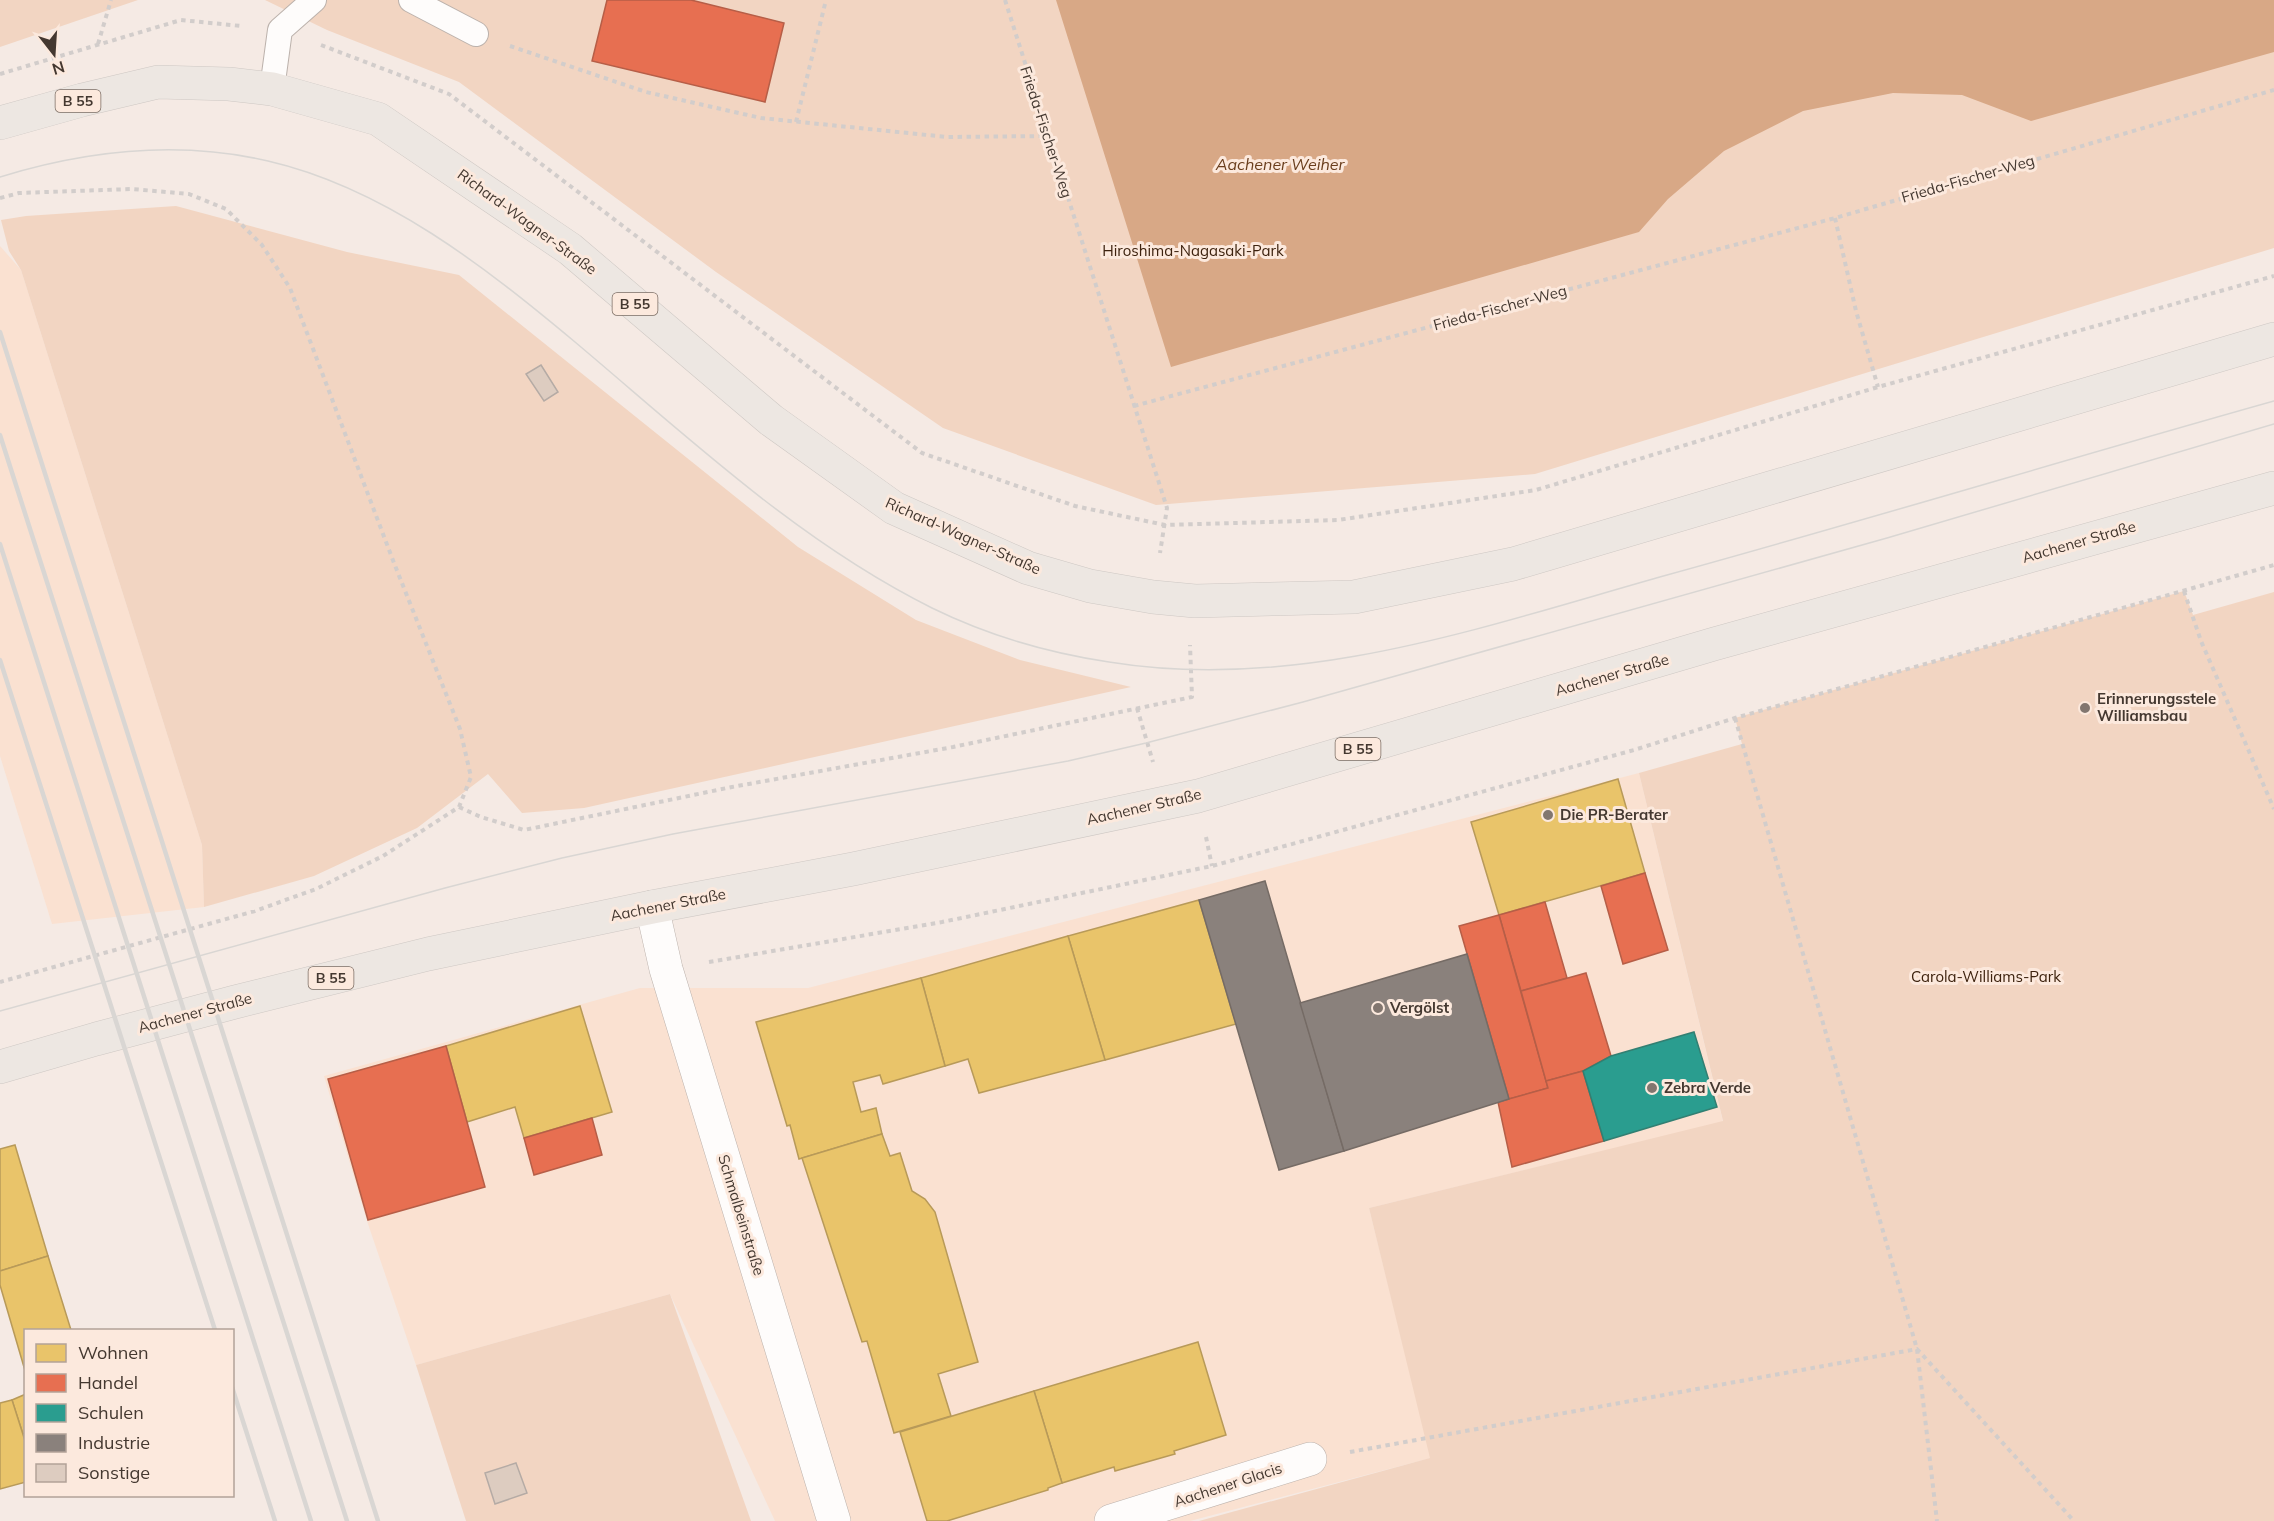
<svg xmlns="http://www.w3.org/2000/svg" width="2274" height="1521" font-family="Mulish,sans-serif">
<rect width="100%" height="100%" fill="#f5eae4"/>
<g fill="#fae1d1">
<path d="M0 246 21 270 202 845 204 907 52 924 0 756Z"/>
<path d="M1639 773 1723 1122 1369 1208 1431 1458 1190 1521H775L670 1294 416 1365 367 1221 324 1076 640 988H808Z"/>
</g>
<g fill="#f2d5c2">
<path d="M0 0H138L0 47Z"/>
<path d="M265 0H2274V248L1535 474 1156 505 943 428 716 272 459 82 327 30Z"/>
<path d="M176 206 347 252 459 275 798 547 916 620 1020 660 1131 687 584 808 522 813 488 774 417 828 314 876 204 907 202 845 21 270 9 251 1 220 26 216Z"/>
<path d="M2184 591 2193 615 2274 592V1521H1199L1430 1458 1369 1208 1723 1121 1639 773 1742 744 1735 718Z"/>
<path d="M670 1294 751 1521H466L416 1365Z"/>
</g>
<path fill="#d8a886" d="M1056 0H2274V52L2031 121 1962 95 1893 93 1803 111 1724 151 1668 199 1639 232 1171 367Z"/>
<g fill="#e9c46a" stroke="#b89a59" stroke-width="1.5">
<path d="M1618 779 1645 873 1499 915 1471 822Z"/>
<path d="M1199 900 1236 1024 1105 1060 1068 936Z"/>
<path d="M1068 936 1105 1060 979 1093 968 1059 945 1066 921 978Z"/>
<path d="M921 978 945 1066 883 1084 880 1075 853 1082 861 1112 876 1108 882 1134 799 1159 790 1125 787 1126 756 1022Z"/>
<path d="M580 1006 612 1112 524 1138 515 1107 467 1122 446 1046Z"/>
<path d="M882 1134 890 1156 900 1153 912 1191 925 1199 935 1212 978 1362 938 1374 951 1416 894 1433 867 1341 862 1342 802 1158Z"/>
<path d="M15 1145 48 1256 0 1271V1149Z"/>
<path d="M48 1256 71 1330H26V1374L0 1285V1271Z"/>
<path d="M1198 1342 1226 1435 1174 1451 1175 1454 1115 1471 1114 1467 1062 1483 1034 1391Z"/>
<path d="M1034 1391 1062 1483 1048 1488V1490L947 1521H927L900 1432Z"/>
<path d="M26 1394V1433L23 1434 12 1400Z"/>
<path d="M12 1400 26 1444V1482L0 1489V1403Z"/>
</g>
<g fill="#e76f51" stroke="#b65e47" stroke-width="1.5">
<path d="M607 0H691L784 23 765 102 592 61Z"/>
<path d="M1645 873 1668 950 1623 964 1601 886Z"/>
<path d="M1545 902 1567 978 1521 991 1499 915Z"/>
<path d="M1499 915 1548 1088 1509 1099 1459 926Z"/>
<path d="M1586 973 1611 1056 1583 1071 1546 1081 1521 991Z"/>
<path d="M446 1046 485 1187 368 1220 328 1079Z"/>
<path d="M1583 1071 1604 1141 1512 1167 1498 1102 1548 1088 1546 1081Z"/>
<path d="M592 1118 602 1155 534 1175 524 1138Z"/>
</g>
<path fill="#2a9d8f" stroke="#327f72" stroke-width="1.5" d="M1694 1032 1717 1107 1604 1141 1583 1071 1611 1056Z"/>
<g fill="#8a817c" stroke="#756b65" stroke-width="1.5">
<path d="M1265 881 1344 1151 1279 1170 1199 900Z"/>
<path d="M1467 954 1509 1099 1344 1151 1300 1003Z"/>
</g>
<g fill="#ddccc0" stroke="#b5aba5" stroke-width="1.5">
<path d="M541 365 558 392 544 401 526 374Z"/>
<path d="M516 1463 527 1493 495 1504 485 1473Z"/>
</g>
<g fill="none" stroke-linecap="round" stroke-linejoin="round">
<g stroke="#bcb2ac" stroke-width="26">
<g id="lane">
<path d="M411 0 476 34"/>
<path d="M272 89 280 30 314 0"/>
</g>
</g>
<g stroke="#bcb2ac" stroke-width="34">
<g id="street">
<path d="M652 907 666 969 834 1521"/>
<path d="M1111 1521 1310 1459"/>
</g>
</g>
<g stroke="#cec8c4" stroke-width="34">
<g id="primary">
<path d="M0 123 82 100 158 82 229 84 272 89 378 119 570 249 771 420 894 508 1028 568 1090 586 1153 597 1195 601 1354 597 1513 564 2274 339"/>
<path d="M0 1067 96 1039 235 1002 428 954 652 907 853 869 1198 796 1714 644 2274 488"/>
</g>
</g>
<g stroke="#d2cdcb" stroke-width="4" stroke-dasharray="4.5 4.5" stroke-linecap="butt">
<path d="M1005 0 1167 508 1160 553"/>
<path d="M98 44 111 0"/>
<path d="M321 45 449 94 922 453 1075 506 1165 525 1338 520 1536 490 1878 387 2274 276"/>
<path d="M510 46 646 92 761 118 947 137 1047 136"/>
<path d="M0 74 181 20 241 26"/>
<path d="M796 122 826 0"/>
<path d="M0 198 19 193 132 189 189 194 226 209 262 245 290 288 394 563 460 729 471 777 459 807 383 856 316 889 255 911 0 982"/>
<path d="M1835 218 1856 311 1878 387"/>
<path d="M1134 406 1835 218 2274 90"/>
<path d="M2184 591 2201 641 2274 809"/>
<path d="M1137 708 1153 762"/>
<path d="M1735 718 1917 1349 1937 1521"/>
<path d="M459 807 481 817 524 830 732 787 953 747 1192 697 1190 645"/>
<path d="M1206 837 1212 866"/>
<path d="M709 962 942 922 1212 866 1634 750 1735 718 2274 565"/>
<path d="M1350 1452 1917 1349 2074 1521"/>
</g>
<use href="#lane" stroke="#fefcfb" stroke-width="24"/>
<use href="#street" stroke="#fefcfb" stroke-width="33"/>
<use href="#primary" stroke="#ede7e2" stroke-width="33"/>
<g stroke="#d9d6d3" stroke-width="1.5">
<path d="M0 177C88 150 178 140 268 161 385 188 485 267 575 342 688 437 799 542 932 608 987 635 1049 653 1109 662 1300 693 1485 626 1667 575 1870 519 2071 458 2274 401"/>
<path d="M0 1011 445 888 562 858 673 834 1068 761 1146 743 1303 702 1887 538 2274 424"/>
</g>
<g stroke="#d9d6d3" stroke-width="4.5">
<path d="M0 332 378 1521"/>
<path d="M0 435 347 1521"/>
<path d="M0 544 311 1521"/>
<path d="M0 660 215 1330"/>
<path d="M232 1387 275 1521"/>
</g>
</g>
<g fill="#82766f" stroke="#fce9dd" stroke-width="2">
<circle cx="2085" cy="708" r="6"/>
<circle cx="1548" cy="815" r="6"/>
<circle cx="1378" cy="1008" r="6"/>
<circle cx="1652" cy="1088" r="6"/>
</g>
<g text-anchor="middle" stroke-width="6" stroke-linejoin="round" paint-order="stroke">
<g fill="#fce9dd" stroke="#7b6d64" stroke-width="1.5">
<rect x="55.5" y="90" width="45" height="22" rx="4.5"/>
<rect x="612.5" y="293" width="45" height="22" rx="4.5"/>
<rect x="1335.5" y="738" width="45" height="22" rx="4.5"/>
<rect x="308.5" y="967" width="45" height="22" rx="4.5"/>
</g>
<g font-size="14" font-weight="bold" fill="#443830">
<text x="78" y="106">B 55</text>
<text x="635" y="309">B 55</text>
<text x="1358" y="754">B 55</text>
<text x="331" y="983">B 55</text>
</g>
<g font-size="15" fill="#443830" stroke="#fce9dd">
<text transform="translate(1046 132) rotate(72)" y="5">Frieda-Fischer-Weg</text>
<text transform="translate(1968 179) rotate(-16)" y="5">Frieda-Fischer-Weg</text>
<text transform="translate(527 222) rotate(36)" y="5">Richard-Wagner-Straße</text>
<text transform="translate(1500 308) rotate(-15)" y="5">Frieda-Fischer-Weg</text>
<text transform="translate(963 536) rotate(24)" y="5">Richard-Wagner-Straße</text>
<text transform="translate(2079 542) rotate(-16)" y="5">Aachener Straße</text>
<text transform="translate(1612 675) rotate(-16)" y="5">Aachener Straße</text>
<text transform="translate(1144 807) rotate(-13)" y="5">Aachener Straße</text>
<text transform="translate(668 905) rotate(-11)" y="5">Aachener Straße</text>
<text transform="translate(195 1013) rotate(-15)" y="5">Aachener Straße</text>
<text transform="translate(741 1215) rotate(73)" y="5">Schmalbeinstraße</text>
<text transform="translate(1228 1485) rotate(-18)" y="5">Aachener Glacis</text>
</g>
<g font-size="15" fill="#3d220e" stroke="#fce9dd">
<text x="1193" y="256">Hiroshima-Nagasaki-Park</text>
<text x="1986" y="982">Carola-Williams-Park</text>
</g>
<g font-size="15" font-weight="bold" fill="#443830" stroke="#fce9dd" text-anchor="start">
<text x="2097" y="704">Erinnerungsstele<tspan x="2097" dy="17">Williamsbau</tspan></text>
<text x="1560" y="820">Die PR-Berater</text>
<text x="1390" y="1013">Vergölst</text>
<text x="1664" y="1093">Zebra Verde</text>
</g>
<g font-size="16" font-style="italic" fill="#6a3e1d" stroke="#fce9dd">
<text x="1280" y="170">Aachener Weiher</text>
</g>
</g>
<rect x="24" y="1329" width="210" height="168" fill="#fce9dd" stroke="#b2a298" stroke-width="1.5"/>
<rect x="36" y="1344" width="30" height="18" fill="#e9c46a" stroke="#b2a298" stroke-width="1.5"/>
<text x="78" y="1359" font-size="18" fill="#443830">Wohnen</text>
<rect x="36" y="1374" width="30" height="18" fill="#e76f51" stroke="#b2a298" stroke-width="1.5"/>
<text x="78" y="1389" font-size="18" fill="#443830">Handel</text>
<rect x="36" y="1404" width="30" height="18" fill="#2a9d8f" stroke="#b2a298" stroke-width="1.5"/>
<text x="78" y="1419" font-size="18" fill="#443830">Schulen</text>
<rect x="36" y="1434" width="30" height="18" fill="#8a817c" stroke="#b2a298" stroke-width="1.5"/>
<text x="78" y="1449" font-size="18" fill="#443830">Industrie</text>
<rect x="36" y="1464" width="30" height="18" fill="#ddccc0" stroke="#b2a298" stroke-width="1.5"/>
<text x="78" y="1479" font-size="18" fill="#443830">Sonstige</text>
<g transform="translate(54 54) rotate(163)" stroke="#fce9dd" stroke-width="4.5" paint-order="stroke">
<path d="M0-4.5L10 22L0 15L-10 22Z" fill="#443830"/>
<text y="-9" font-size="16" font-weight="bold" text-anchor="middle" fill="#443830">N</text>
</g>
</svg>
